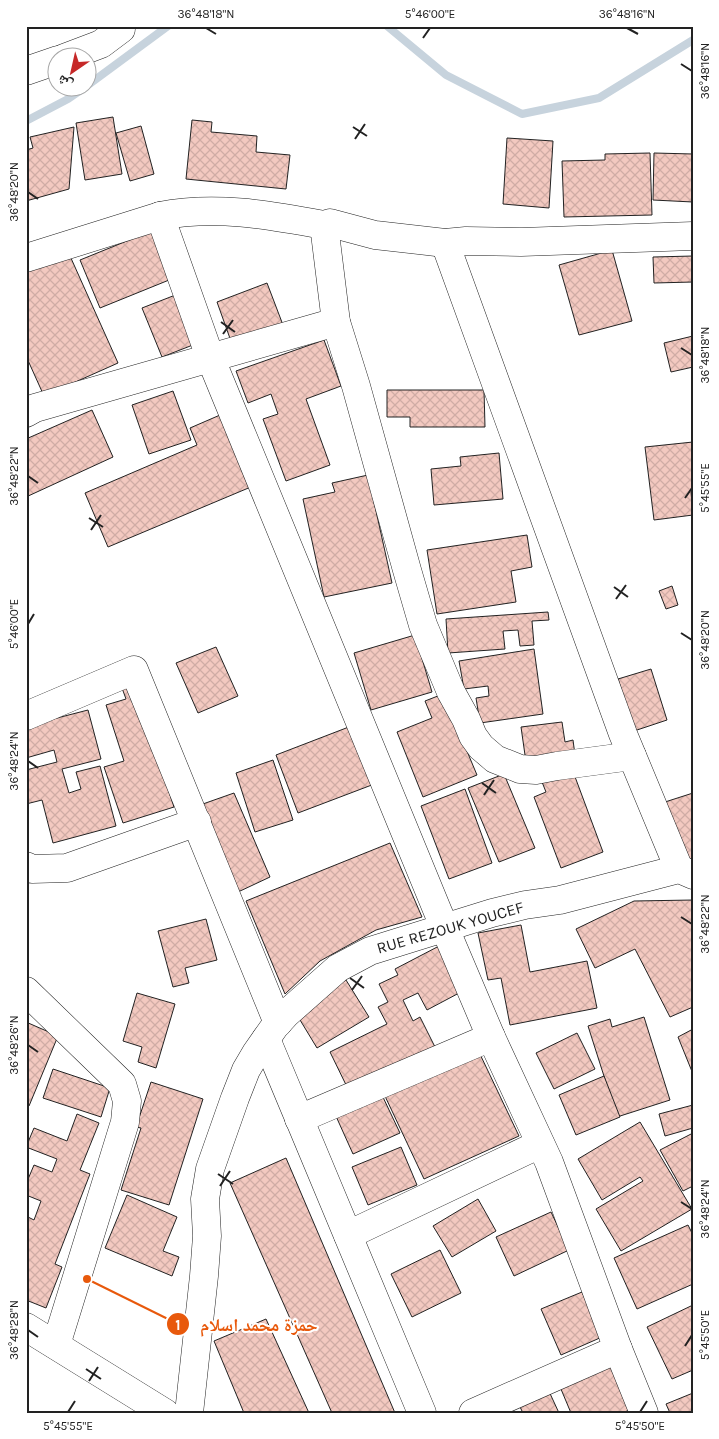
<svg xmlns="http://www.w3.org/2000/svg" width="719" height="1439" font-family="Karla,'Noto Naskh Arabic',sans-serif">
<defs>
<pattern id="building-cross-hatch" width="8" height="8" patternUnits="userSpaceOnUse" patternTransform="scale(1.25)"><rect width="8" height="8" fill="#f3c9c0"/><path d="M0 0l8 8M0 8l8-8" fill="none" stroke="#d0aca5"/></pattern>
</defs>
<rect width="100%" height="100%" fill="#fff"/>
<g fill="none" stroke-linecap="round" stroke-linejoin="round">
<g stroke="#c7d3dd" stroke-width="8">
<path d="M387 26 446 75 522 114 599 98 693 40"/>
<path d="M88 85 168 26"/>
<path d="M26 121 68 99 84 88"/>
</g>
</g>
<g fill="url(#building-cross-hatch)" stroke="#222">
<path d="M113 117 122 174 85 180 76 123Z"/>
<path d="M192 120 212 122 211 132 257 136 256 152 290 155 286 189 186 179Z"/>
<path d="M141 126 154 174 130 181 116 133Z"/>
<path d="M74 127 69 189 26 201V150L33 148 30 137Z"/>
<path d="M507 138 553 141 549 208 503 204Z"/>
<path d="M650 153 652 215 564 217 562 161 605 160V154Z"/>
<path d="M654 153 693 154V202L653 200Z"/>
<path d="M154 230 174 278 100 308 80 260Z"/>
<path d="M66 247 118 363 44 396 26 356V264Z"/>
<path d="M612 250 632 321 579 335 559 265Z"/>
<path d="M693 256V282L654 283 653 257Z"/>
<path d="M267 283 283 325 232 344 217 302Z"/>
<path d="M178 294 198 343 162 357 142 308Z"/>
<path d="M693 336V367L671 372 664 343Z"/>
<path d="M324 340 341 386 306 399 330 465 286 481 263 419 278 414 271 394 248 403 236 371Z"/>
<path d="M387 390H484L485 427H410V417H387Z"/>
<path d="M173 391 191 440 149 454 132 405Z"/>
<path d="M92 410 113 457 26 497V439Z"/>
<path d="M227 412 258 484 108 547 85 493 197 445 190 428Z"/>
<path d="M693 442V492H691L693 515 654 520 645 447Z"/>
<path d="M499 453 503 499 434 505 431 469 461 466 460 457Z"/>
<path d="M368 475 392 583 324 597 303 499 335 492 332 483Z"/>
<path d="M527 535 532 567 511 571 516 602 437 614 427 550Z"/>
<path d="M672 586 678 605 666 609 659 591Z"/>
<path d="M548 612 549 620 532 621 534 645 520 646 518 630 503 631 505 649 448 653 446 619Z"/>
<path d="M415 635 432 692 371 710 354 653Z"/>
<path d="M216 647 238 696 198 713 176 663Z"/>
<path d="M534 649 543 714 480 723 476 698 489 696 488 686 464 689 459 661Z"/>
<path d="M651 669 667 720 634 731 618 679Z"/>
<path d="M134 685 174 807 123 823 104 767 124 761 106 705 126 699 122 688Z"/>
<path d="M443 694 477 775 423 797 397 732 432 718 425 701Z"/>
<path d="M88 710 101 759 62 769 69 793 81 789 76 772 100 766 116 826 53 843 42 800 26 804V770L57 762 54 750 26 758V726Z"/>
<path d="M562 722 565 742 573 740 575 755 526 762 521 727Z"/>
<path d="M354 725 377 783 298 813 276 755Z"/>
<path d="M273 760 293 820 255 832 236 773Z"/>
<path d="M571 766 603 852 561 868 534 797 546 792 540 777Z"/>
<path d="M504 774 535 848 499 862 468 788Z"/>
<path d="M465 789 492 863 449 879 421 806Z"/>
<path d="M234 793 270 877 238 892 200 805Z"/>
<path d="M693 793V866L687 867 665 802Z"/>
<path d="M390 843 422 917 376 930 320 961 285 994 246 901Z"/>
<path d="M693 900V1007L670 1017 635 949 595 968 576 929 634 901Z"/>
<path d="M206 919 217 960 185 968 189 983 173 987 158 931Z"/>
<path d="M521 925 530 972 587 961 597 1008 510 1025 501 978 488 980 478 933Z"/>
<path d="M441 945 461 992 427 1010 418 993 403 1000 413 1021 420 1017 436 1049 349 1091 330 1052 387 1024 378 1007 388 1002 379 984 398 975 395 969Z"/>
<path d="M346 980 369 1017 317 1048 294 1010Z"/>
<path d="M137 993 175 1004 156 1068 138 1062 142 1047 123 1041Z"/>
<path d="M644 1017 670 1100 617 1117 588 1026 610 1019 612 1027Z"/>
<path d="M26 1022 58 1036 29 1106 26 1105Z"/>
<path d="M693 1029V1074L678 1037Z"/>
<path d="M577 1033 595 1069 554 1089 536 1053Z"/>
<path d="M478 1050 519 1136 424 1179 384 1094Z"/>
<path d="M53 1069 110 1088 101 1117 43 1098Z"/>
<path d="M604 1076 620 1117 576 1135 559 1095Z"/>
<path d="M151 1082 203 1099 169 1205 121 1190 141 1128 136 1127Z"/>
<path d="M381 1093 400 1133 353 1154 335 1114Z"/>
<path d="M693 1105V1128L665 1136 659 1114Z"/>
<path d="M77 1114 99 1123 80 1170 90 1174 55 1264 62 1267 46 1308 26 1300V1216L34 1220 41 1201 26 1195V1184L34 1165 52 1172 57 1159 26 1147 34 1128 67 1141Z"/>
<path d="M640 1122 692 1209 621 1251 596 1209 643 1181 640 1177 602 1200 578 1159Z"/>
<path d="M693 1133V1186L683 1191 660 1150Z"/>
<path d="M401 1147 417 1185 368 1205 352 1167Z"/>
<path d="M286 1158 395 1413H332L230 1183Z"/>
<path d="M127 1195 177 1217 163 1251 179 1257 172 1276 105 1248Z"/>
<path d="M478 1199 496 1231 452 1257 433 1226Z"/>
<path d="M551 1212 569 1250 514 1276 496 1237Z"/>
<path d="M688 1225 693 1235V1284L637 1309 614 1258Z"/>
<path d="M440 1250 461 1293 412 1317 391 1274Z"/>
<path d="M582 1292 602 1337 561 1355 541 1309Z"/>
<path d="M693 1305V1370L672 1379 647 1327Z"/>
<path d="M266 1319 309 1413H244L214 1341Z"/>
<path d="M612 1360 632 1409 622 1413H571L558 1382Z"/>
<path d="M547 1387 559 1413H523L517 1401Z"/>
<path d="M693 1393V1413H670L666 1404Z"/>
</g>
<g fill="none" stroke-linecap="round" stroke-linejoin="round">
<g stroke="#222" stroke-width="29">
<g id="minor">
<path d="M64 58 101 44 121 29V26"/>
<path d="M26 71 58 60"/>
<path d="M160 216 210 357 438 912 491 1037 549 1162 618 1349 644 1413"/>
<path d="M324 225 336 322 356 386 407 570 423 625 451 692 466 719 473 736 481 747 495 759 520 769 536 770 557 766 632 756"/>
<path d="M445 243 623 734 679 869"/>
<path d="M26 413 35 408 336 322"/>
<path d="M26 716 134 670 278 1023"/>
<path d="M26 866 32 869 67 868 197 822"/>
<path d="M26 991 122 1084 127 1101 125 1122 56 1345"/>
<path d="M266 1039 422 1413"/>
<path d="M299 1119 491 1037"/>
<path d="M348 1235 540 1144"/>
<path d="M26 1327 165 1413"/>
<path d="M189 1413 204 1276 207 1236 205 1199 210 1169 235 1098 246 1070 256 1053 275 1026 286 1014 338 968 370 951 492 913 525 905 560 900 679 869 693 875"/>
<path d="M473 1413 618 1349"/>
</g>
</g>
<g stroke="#222" stroke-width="29">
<path id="major" d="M26 258 160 216C215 205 269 215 324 225L330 223 375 235 445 243 466 241 521 242 693 236"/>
</g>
<use href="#minor" stroke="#fff" stroke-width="28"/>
<use href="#major" stroke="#fff" stroke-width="28"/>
</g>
<path fill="none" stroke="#222" stroke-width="2" d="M206 28 216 34M627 28 638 34M423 38 430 28M681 64 692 71M353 127 367 136M355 139 365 124M28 192 38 199M221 322 235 332M223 334 233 320M681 348 692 355M28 476 38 483M685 498 692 488M89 518 103 527M91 530 101 515M614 587 628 597M616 599 626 585M28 624 34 614M681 633 692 640M28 761 38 768M482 783 496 793M484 795 494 780M681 917 692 924M350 978 364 988M352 990 362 976M28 1045 38 1052M218 1174 233 1184M220 1186 230 1171M681 1202 692 1209M28 1330 38 1337M685 1346 692 1335M86 1369 101 1379M89 1381 98 1367M68 1412 75 1401M640 1412 647 1401"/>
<g text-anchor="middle" stroke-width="4" stroke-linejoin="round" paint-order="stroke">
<g font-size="16" fill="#222" stroke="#fff">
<text transform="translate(450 927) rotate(-16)" y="6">RUE REZOUK YOUCEF</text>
</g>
</g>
<path fill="none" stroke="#e8590c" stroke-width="2" d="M87 1279L178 1324"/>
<g fill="#e8590c" stroke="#fff" stroke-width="2">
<circle cx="87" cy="1279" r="5"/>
<circle cx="178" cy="1324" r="12"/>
</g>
<g font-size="15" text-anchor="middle" font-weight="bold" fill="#fff">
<text x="178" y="1330">1</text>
</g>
<g font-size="18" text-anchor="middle" font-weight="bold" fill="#e8590c" stroke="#fff" stroke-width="4" stroke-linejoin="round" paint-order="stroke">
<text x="259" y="1331">حمزة محمد اسلام</text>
</g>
<rect width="719" height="1439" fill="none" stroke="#ffffff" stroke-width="55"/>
<g transform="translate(72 72) rotate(214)"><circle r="24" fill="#ffffff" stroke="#a7a7a7"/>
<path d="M0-4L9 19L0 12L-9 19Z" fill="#c62828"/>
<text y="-8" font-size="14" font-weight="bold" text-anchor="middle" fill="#222222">ش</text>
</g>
<rect x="28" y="28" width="664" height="1384" fill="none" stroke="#222" stroke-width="2"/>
<g font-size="12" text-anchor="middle" fill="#222">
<text x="206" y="18">36°48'18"N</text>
<text x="430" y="18">5°46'00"E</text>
<text x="627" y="18">36°48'16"N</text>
<text transform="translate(705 71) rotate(-90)" y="4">36°48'16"N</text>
<text transform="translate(14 192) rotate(-90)" y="4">36°48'20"N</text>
<text transform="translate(705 355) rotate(-90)" y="4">36°48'18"N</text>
<text transform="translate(14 476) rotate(-90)" y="4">36°48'22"N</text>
<text transform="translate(705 488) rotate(-90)" y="4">5°45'55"E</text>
<text transform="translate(14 624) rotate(-90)" y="4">5°46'00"E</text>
<text transform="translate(705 640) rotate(-90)" y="4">36°48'20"N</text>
<text transform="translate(14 761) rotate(-90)" y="4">36°48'24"N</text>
<text transform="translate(705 924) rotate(-90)" y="4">36°48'22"N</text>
<text transform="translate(14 1045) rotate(-90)" y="4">36°48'26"N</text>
<text transform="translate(705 1209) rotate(-90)" y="4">36°48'24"N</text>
<text transform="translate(14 1330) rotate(-90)" y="4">36°48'28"N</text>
<text transform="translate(705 1335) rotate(-90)" y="4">5°45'50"E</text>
<text x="68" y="1430">5°45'55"E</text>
<text x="640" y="1430">5°45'50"E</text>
</g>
</svg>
